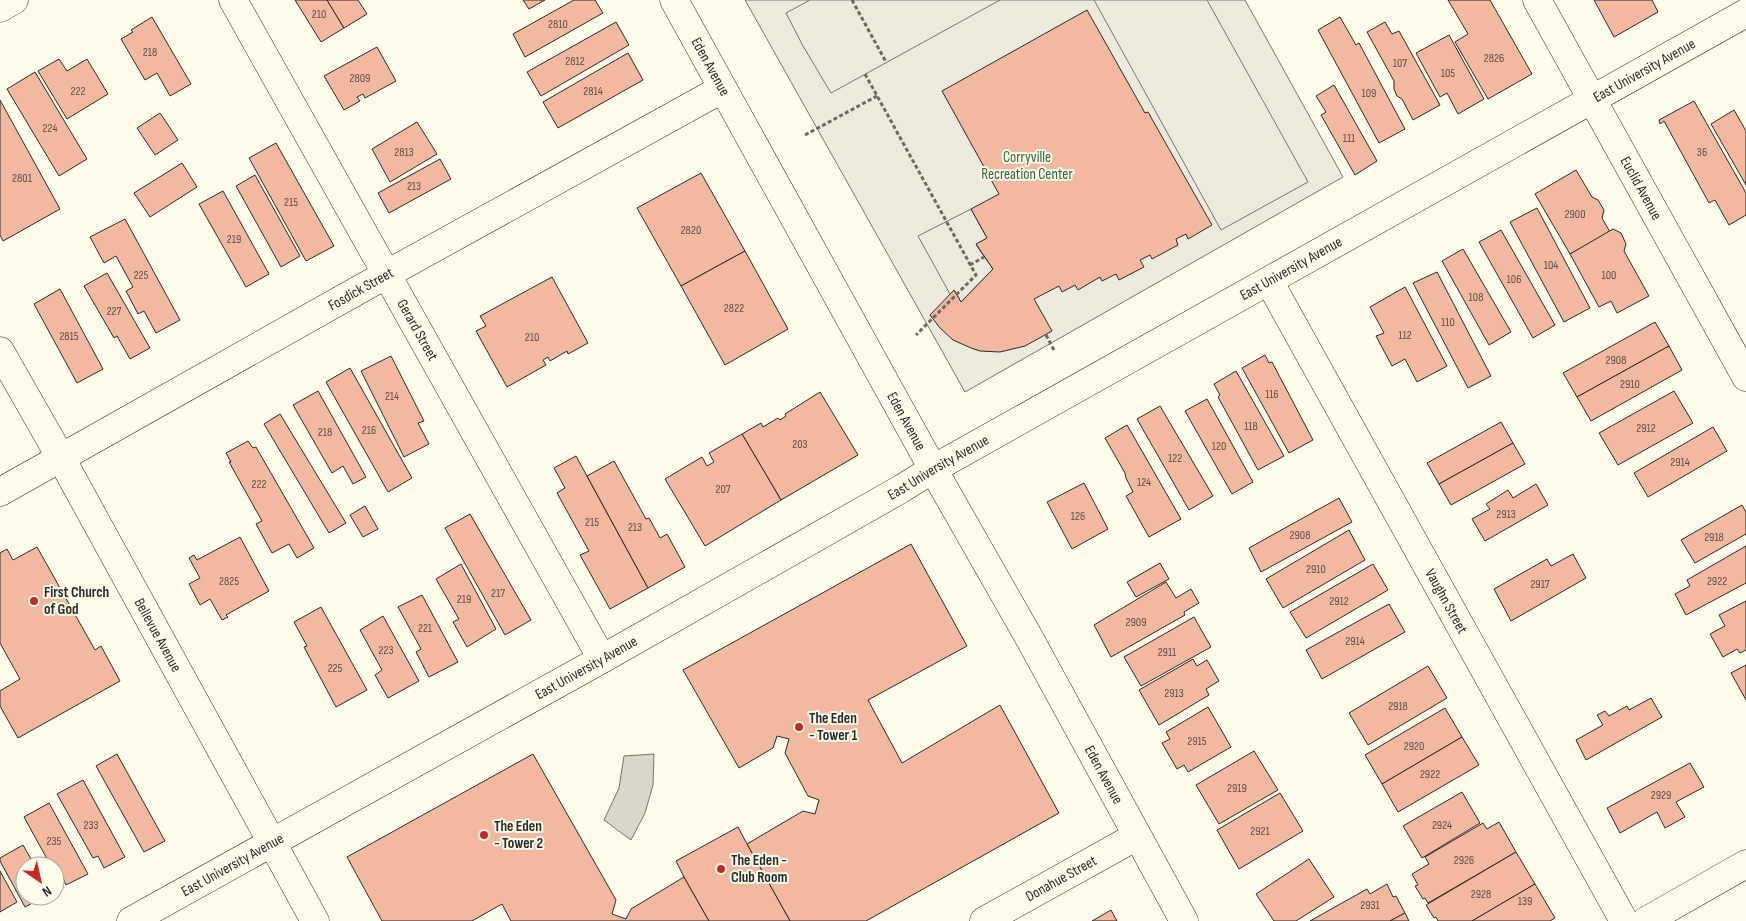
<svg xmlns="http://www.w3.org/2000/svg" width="1746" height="921" font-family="'Sofia Sans Condensed',sans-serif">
<rect width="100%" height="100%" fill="#fdfbea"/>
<path fill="#ecebdb" stroke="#74746e" d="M745 0H1245L1343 177 965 392Z"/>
<g fill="#eceadb" stroke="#74746e">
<path d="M810 0H1000L831 93 803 46 786 13Z"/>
<path d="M1094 0H1207L1308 182 1221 230Z"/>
<path d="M971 209 987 238 976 245 993 269 961 302 954 290 950 294 918 236Z"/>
</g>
<path fill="#d8d7c9" stroke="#74746e" d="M654 754 653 785 645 813 631 840 604 820 619 788 624 756Z"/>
<g fill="#f2b8a0" stroke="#2b2b2b">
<path d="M295 0H327L344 28 321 42Z"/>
<path d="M327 0H358L367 14 344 28Z"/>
<path d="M523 0H545L529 9Z"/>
<path d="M574 0H595L603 13 525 57 513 34Z"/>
<path d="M1448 0H1490L1532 74 1488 99 1455 42 1468 34Z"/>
<path d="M1594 0H1652L1658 12 1614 37Z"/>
<path d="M1087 10 1145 113 1148 112 1212 225 1188 239 1186 234 1176 239 1178 245 1152 259 1150 255 1140 260 1144 267 1119 280 1116 274 1102 281 1100 277 1078 290 1075 285 1062 292 1059 286 1034 299 1052 331 1025 346 1000 352 980 351 971 348 953 340 940 328 930 315 954 290 961 302 993 269 976 244 987 238 971 209 999 194 942 91Z"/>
<path d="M152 17 191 84 170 96 157 73 145 80 121 39 133 32 131 30Z"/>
<path d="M1340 17 1356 45 1359 43 1405 129 1379 143 1318 30Z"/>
<path d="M616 22 629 45 541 96 527 72Z"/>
<path d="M1385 22 1392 34 1399 31 1440 105 1413 120 1402 99 1397 96 1394 89V81L1367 32Z"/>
<path d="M1449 35 1484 99 1458 114 1447 93 1440 97 1416 53Z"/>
<path d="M377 47 396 81 365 98 363 94 357 97 360 101 344 110 324 76Z"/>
<path d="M628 53 643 80 558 128 543 102Z"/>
<path d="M59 59 67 71 87 59 108 94 67 119 38 71Z"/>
<path d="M35 72 87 159 59 176 7 89Z"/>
<path d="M1334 85 1377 161 1355 175 1321 115 1326 112 1316 96Z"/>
<path d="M0 100 60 209 3 241 0 235Z"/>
<path d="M1694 101 1746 193V215L1729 225 1715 200 1709 203 1664 121 1660 124 1659 120Z"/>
<path d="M1734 110 1746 131V185L1711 124Z"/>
<path d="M160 113 178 140 155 155 137 128Z"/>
<path d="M417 122 437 154 390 182 372 149Z"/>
<path d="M276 143 334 246 306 261 249 158Z"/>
<path d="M440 159 451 179 389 213 378 193Z"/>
<path d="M182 163 197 187 150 217 134 193Z"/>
<path d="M1576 170 1592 197 1598 200 1604 210 1602 218 1610 232 1570 254 1535 194Z"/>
<path d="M701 173 745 251 681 286 637 208Z"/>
<path d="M255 175 300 256 281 267 236 186Z"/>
<path d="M223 191 269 274 246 287 199 204Z"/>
<path d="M1537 208 1590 308 1564 322 1510 222Z"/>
<path d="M125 219 180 320 156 333 144 311 138 314 126 291 133 287 116 256 104 263 90 237Z"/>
<path d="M1613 229 1621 233 1626 244 1624 251 1649 296 1617 313 1611 301 1599 307 1570 254Z"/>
<path d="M1501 230 1555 325 1533 338 1479 242Z"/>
<path d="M1463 249 1511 332 1489 345 1442 261Z"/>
<path d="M745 251 788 329 725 365 681 286Z"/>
<path d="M1437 272 1491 376 1468 388 1413 283Z"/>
<path d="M107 273 150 348 130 359 117 336 114 338 84 286Z"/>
<path d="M552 277 588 343 568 354 567 351 550 361 548 357 543 360 546 365 507 387 476 331 486 326 480 316Z"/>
<path d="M1405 287 1447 366 1417 382 1405 359 1392 366 1376 336 1384 333 1370 307Z"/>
<path d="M60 289 103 369 77 383 34 304Z"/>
<path d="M1655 322 1669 346 1577 397 1563 373Z"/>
<path d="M1669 346 1682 370 1591 421 1577 397Z"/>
<path d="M1265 355 1269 363 1272 362 1313 440 1289 453 1242 368Z"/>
<path d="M391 356 424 421 418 423 429 444 404 457 361 371Z"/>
<path d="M350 368 412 478 388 492 326 382Z"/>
<path d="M1236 371 1284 456 1258 470 1218 397 1220 395 1214 384Z"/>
<path d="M318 391 366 477 353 484 343 466 332 473 293 405Z"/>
<path d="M1674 391 1693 423 1618 465 1599 433Z"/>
<path d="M820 392 858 455 781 500 742 434 761 423 763 427 778 418 780 420 786 416 785 414Z"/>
<path d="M1207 399 1253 482 1232 494 1185 411Z"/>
<path d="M1160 406 1213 496 1189 510 1137 419Z"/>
<path d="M280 414 346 523 329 533 264 424Z"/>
<path d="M1501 422 1513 443 1439 484 1427 463Z"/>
<path d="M1127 425 1181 519 1149 537 1126 496 1133 492 1126 478 1125 473 1105 438Z"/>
<path d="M1713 427 1727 451 1648 497 1634 473Z"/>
<path d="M742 434 781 500 705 546 665 479 702 457 707 466 714 462 709 453Z"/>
<path d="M248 441 253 448 256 447 314 548 297 558 289 544 272 553 256 524 262 521 229 462H231L226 453Z"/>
<path d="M1513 443 1525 464 1451 505 1439 484Z"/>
<path d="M576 456 648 588 610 609 580 555 589 551 557 493 565 488 554 468Z"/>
<path d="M614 461 646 519 649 518 660 538 667 534 685 567 648 588 587 476Z"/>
<path d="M1084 483 1108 529 1072 549 1047 502Z"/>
<path d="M1536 484 1548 505 1485 541 1472 519 1490 509 1486 504 1508 490 1513 498Z"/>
<path d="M1339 498 1352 522 1261 572 1249 548Z"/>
<path d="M1742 505 1746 512V534L1695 563 1681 540Z"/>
<path d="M365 506 378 529 363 537 350 515Z"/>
<path d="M470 514 531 620 505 635 445 528Z"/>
<path d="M1349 530 1365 560 1283 608 1266 579Z"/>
<path d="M240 537 269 591 226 615 228 617 222 620 210 599 200 605 189 584 200 578 189 558 194 555 197 560Z"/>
<path d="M911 544 967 646 868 700 902 763 1000 705 1059 813 866 921H790L747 844 803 811 815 814 819 800 808 796 785 753 789 739 777 736 773 748 739 768 683 670Z"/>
<path d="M1746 546V583L1686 615 1675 594 1690 586 1687 580Z"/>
<path d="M37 547 95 650 101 646 120 681 18 738 0 706V691L20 679 0 643V553L7 549 13 560Z"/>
<path d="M1573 554 1586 578 1511 621 1494 589 1547 559 1551 566Z"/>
<path d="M1160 563 1169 579 1136 597 1127 582Z"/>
<path d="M461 564 496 629 467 647 453 622 459 619 436 579Z"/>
<path d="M1373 564 1388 590 1306 638 1290 612Z"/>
<path d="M1166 582 1176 598 1191 589 1199 603 1184 612 1185 615 1111 657 1094 625Z"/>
<path d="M422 595 458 662 429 677 416 652 421 649 398 607Z"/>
<path d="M1746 601V650L1740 653 1737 649 1723 657 1710 634 1725 626 1719 615Z"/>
<path d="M1389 604 1405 632 1322 679 1306 650Z"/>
<path d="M321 607 367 690 336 707 304 647 307 646 294 622Z"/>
<path d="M383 616 419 681 388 698 375 675 382 670 360 630Z"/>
<path d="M1194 617 1211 647 1141 686 1124 657Z"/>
<path d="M1193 659 1197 666 1207 660 1219 681 1206 689 1209 695 1159 725 1139 690Z"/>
<path d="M1746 665V700L1731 673Z"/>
<path d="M1428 666 1447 698 1368 745 1349 713Z"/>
<path d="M1651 698 1662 717 1586 760 1576 740 1603 725 1597 715 1605 711 1609 716 1627 706 1629 710Z"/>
<path d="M1208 707 1231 747 1188 772 1184 765 1177 769 1162 743 1170 739 1166 732Z"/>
<path d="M1445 708 1462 737 1382 784 1365 755Z"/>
<path d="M1462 737 1479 765 1398 812 1382 784Z"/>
<path d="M1254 751 1278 790 1219 824 1196 785Z"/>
<path d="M117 754 165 841 144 852 96 766Z"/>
<path d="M533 754 616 900 612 914 626 919 631 909 684 877 709 921H511L502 904 472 921H382L347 857Z"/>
<path d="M1690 763 1704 787 1676 802 1685 817 1665 828 1657 812 1620 833 1607 808Z"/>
<path d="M83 780 125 857 104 868 98 856 93 858 57 794Z"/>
<path d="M1462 792 1480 823 1422 858 1403 826Z"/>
<path d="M1280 793 1303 831 1239 869 1217 830Z"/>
<path d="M49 803 88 874 66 885 63 878 59 880 55 873V866H51L24 817Z"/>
<path d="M1499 822 1516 852 1428 903 1425 898 1423 899 1415 886 1418 885 1412 874 1429 864 1425 857 1483 823 1487 829Z"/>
<path d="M738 827 747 844 790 921H709L684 877 676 861Z"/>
<path d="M23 845 35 866H25V896H45L25 907 0 861V858Z"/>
<path d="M1516 852 1535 884 1472 921H1438L1436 917 1434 918 1426 905Z"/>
<path d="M1309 859 1334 897 1296 921H1274L1256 894Z"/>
<path d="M0 871 17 902 0 912Z"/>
<path d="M1387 884 1393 897 1396 896 1405 913 1390 921H1310L1367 889 1370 894Z"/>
<path d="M1535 884 1555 918 1550 921H1472Z"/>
<path d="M1111 910 1117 921H1092Z"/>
<path d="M1405 913 1409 921H1390Z"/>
</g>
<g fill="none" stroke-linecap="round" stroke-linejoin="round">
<g stroke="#2b2b2b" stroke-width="29">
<g id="street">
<path id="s1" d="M233 0 602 659"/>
<path id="s2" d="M674 0 933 469 1027 634 1184 921"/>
<path id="s3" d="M1537 0 1746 377"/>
<path d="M0 8 14 0"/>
<path id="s4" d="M1269 281 1624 921"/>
<path id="s5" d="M0 351 61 458 315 921"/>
<path id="s6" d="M0 492 387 274 722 89"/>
<path id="s7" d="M984 921 1137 836"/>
<path d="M1646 921 1746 864"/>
</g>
</g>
<g stroke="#2b2b2b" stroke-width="29">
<g id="secondary">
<path id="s8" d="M131 921 602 659 901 489 933 469 1746 13"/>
</g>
</g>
<g stroke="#6a6964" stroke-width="3" stroke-dasharray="4 2.5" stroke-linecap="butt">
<path d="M852 0 886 62"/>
<path d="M865 74 976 275 916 335"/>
<path d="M805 135 877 96"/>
<path d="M970 265 984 257"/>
<path d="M1046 335 1055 352"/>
</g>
<use href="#street" stroke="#fdfbea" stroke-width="28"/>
<use href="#secondary" stroke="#fdfbea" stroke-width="28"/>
</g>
<g fill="#c62828" stroke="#fdfbea" stroke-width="2">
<circle cx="34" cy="601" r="5"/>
<circle cx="799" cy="727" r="5"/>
<circle cx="484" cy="835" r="5"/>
<circle cx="721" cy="869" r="5"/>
</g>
<g text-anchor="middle" stroke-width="4" stroke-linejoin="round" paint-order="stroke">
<g font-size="12" fill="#5d4e48">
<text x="319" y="18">210</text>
<text x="558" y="28">2810</text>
<text x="150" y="56">218</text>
<text x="1494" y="62">2826</text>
<text x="575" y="65">2812</text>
<text x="1400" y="67">107</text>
<text x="1448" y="77">105</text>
<text x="360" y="82">2809</text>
<text x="78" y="95">222</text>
<text x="593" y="95">2814</text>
<text x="1369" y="97">109</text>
<text x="50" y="132">224</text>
<text x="1349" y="142">111</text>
<text x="404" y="156">2813</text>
<text x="1702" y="156">36</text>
<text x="22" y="182">2801</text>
<text x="414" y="190">213</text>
<text x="291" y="206">215</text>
<text x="1575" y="218">2900</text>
<text x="691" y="234">2820</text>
<text x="234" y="243">219</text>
<text x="1551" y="269">104</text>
<text x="141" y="279">225</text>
<text x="1609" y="279">100</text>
<text x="1514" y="283">106</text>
<text x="1476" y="301">108</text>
<text x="734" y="312">2822</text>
<text x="114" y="315">227</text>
<text x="1448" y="326">110</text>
<text x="1405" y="339">112</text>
<text x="69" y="340">2815</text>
<text x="532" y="341">210</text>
<text x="1616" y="364">2908</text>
<text x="1630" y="388">2910</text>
<text x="1272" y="398">116</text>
<text x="392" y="400">214</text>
<text x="1251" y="430">118</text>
<text x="1646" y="432">2912</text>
<text x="369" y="434">216</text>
<text x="325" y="436">218</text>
<text x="800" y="448">203</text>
<text x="1219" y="450">120</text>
<text x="1175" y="462">122</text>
<text x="1680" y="466">2914</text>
<text x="1144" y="486">124</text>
<text x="259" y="488">222</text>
<text x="723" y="493">207</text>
<text x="1506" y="518">2913</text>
<text x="1078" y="520">126</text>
<text x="592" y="526">215</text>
<text x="635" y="531">213</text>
<text x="1300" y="539">2908</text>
<text x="1714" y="541">2918</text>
<text x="1316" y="573">2910</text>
<text x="229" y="585">2825</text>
<text x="1717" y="585">2922</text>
<text x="1540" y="588">2917</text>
<text x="498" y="597">217</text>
<text x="464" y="603">219</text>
<text x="1339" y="605">2912</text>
<text x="1136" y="626">2909</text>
<text x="425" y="632">221</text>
<text x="1355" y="645">2914</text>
<text x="386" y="654">223</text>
<text x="1167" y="656">2911</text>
<text x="335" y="672">225</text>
<text x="1174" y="697">2913</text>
<text x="1398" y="710">2918</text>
<text x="1197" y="745">2915</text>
<text x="1414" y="750">2920</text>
<text x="1430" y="778">2922</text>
<text x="1237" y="792">2919</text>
<text x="1661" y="799">2929</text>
<text x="91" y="829">233</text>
<text x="1442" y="829">2924</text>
<text x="1260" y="835">2921</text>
<text x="54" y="845">235</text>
<text x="1464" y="864">2926</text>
<text x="1481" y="898">2928</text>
<text x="1525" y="905">139</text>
<text x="1370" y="909">2931</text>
</g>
<g font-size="15" fill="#2b2b2b" stroke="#fdfbea">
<text dy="5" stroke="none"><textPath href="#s2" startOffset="76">Eden Avenue</textPath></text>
<text dy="5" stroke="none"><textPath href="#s8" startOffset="1736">East University Avenue</textPath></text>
<text dy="5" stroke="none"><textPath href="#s3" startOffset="215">Euclid Avenue</textPath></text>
<text dy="5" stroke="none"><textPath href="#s8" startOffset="1331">East University Avenue</textPath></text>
<text dy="5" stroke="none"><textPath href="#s6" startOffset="414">Fosdick Street</textPath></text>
<text dy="5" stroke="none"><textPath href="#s1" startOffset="378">Gerard Street</textPath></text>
<text dy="5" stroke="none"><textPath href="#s2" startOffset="481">Eden Avenue</textPath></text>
<text dy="5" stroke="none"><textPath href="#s8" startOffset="926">East University Avenue</textPath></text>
<text dy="5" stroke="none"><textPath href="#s4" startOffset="366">Vaughn Street</textPath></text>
<text dy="5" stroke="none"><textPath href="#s5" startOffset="325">Bellevue Avenue</textPath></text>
<text dy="5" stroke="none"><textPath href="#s8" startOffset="521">East University Avenue</textPath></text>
<text dy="5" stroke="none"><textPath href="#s2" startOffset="886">Eden Avenue</textPath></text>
<text dy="5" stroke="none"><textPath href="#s8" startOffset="116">East University Avenue</textPath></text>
<text dy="5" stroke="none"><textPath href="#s7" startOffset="88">Donahue Street</textPath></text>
</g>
<g font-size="15" fill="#34623c" stroke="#fdfbea">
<text x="1027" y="162">Corryville<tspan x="1027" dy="17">Recreation Center</tspan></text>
</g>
<g font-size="15" font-weight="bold" fill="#2b2b2b" stroke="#fdfbea" text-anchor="start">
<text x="44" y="597">First Church<tspan x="44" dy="17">of God</tspan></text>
<text x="809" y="723">The Eden<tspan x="809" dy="17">- Tower 1</tspan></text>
<text x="494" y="831">The Eden<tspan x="494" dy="17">- Tower 2</tspan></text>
<text x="731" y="865">The Eden -<tspan x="731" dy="17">Club Room</tspan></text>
</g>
</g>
<g transform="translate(40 881) rotate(146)"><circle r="24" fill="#fdfbea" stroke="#a9a89e"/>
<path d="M0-4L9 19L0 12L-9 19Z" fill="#c62828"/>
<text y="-8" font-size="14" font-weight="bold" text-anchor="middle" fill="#2b2b2b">N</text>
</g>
</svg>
